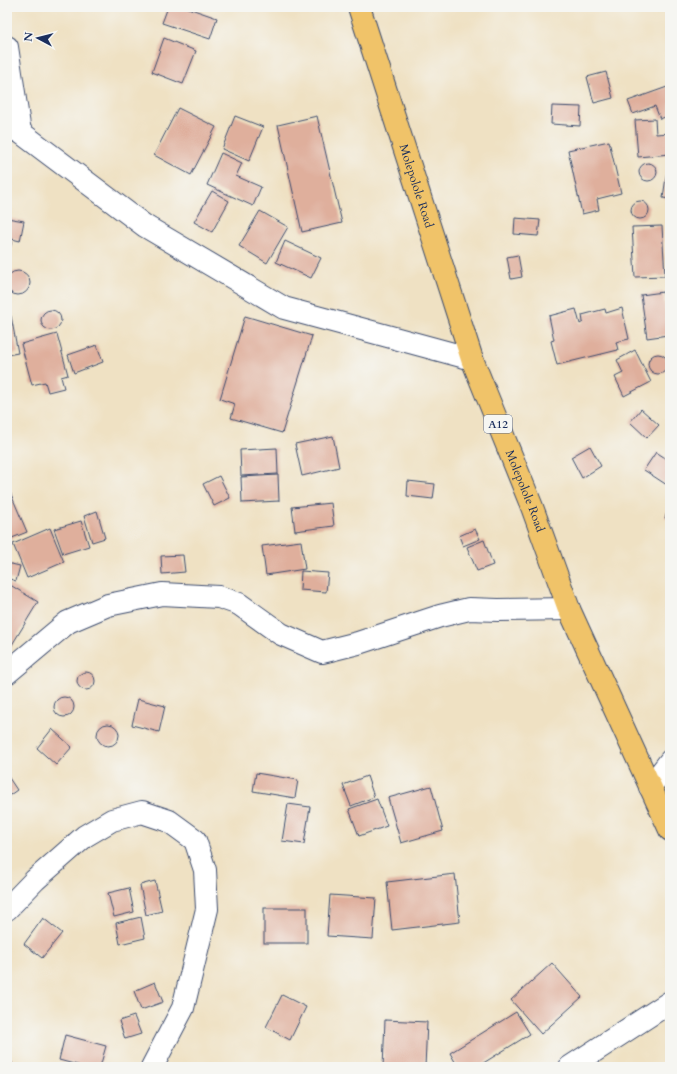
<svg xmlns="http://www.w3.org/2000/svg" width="677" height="1074" font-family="Cardo,serif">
<rect width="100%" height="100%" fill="#f6f6f2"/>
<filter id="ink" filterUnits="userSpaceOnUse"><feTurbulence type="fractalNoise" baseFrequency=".025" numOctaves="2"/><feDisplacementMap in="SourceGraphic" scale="8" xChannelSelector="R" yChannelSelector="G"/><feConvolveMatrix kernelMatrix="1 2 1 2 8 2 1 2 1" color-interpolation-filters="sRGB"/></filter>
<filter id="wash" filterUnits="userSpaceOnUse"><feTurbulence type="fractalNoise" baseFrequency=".012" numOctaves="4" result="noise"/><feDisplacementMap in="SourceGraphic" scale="16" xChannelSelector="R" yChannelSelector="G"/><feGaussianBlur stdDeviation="0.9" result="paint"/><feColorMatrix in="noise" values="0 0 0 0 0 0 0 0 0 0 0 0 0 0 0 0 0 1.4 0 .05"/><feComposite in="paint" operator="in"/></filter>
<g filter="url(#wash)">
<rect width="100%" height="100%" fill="#efe1c3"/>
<g id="blocks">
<g fill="#dfaf9c">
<path d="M168 7H185L217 18 210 39 162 23Z"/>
<path d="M164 38 196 51 183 84 152 72Z"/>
<path d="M606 72 613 98 594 103 587 77Z"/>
<path d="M670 86V115L660 119 655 106 633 114 628 101Z"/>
<path d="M552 106 581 107 580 126 551 124Z"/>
<path d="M178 108 216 127 191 175 154 155Z"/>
<path d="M235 116 263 127 249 161 222 149Z"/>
<path d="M317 116 342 223 302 232 278 125Z"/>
<path d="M655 119 656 134 670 133V154L638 157 635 120Z"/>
<path d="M609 141 621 193 597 199 599 210 582 214 568 150Z"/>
<path d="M221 153 242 163 236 176 261 187 253 206 207 185Z"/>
<circle cx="648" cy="172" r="9"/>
<path d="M667 170 670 171V199L663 198Z"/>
<path d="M212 191 229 201 212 232 194 222Z"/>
<circle cx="640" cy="210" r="9"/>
<path d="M260 211 288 227 267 263 239 246Z"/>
<path d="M7 218 24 221 20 241 12 239 8 261Z"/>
<path d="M515 218 540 220 538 236 514 234Z"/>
<path d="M662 226 665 276 635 277 632 227Z"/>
<path d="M285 241 321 258 311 278 276 262Z"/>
<path d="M518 255 522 277 511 279 507 257Z"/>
<circle cx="18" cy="283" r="12"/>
<path d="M663 292 668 335 647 338 641 295Z"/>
<path d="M622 308 629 339 616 342 618 350 557 365 551 341 554 340 549 316 576 309 580 324 583 322 582 315 605 309 606 313Z"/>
<circle cx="51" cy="320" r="10"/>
<path d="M7 316H11L18 353 7 355Z"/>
<path d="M245 316 312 336 282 433 231 418 235 404 220 399Z"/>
<path d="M57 334 68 375 61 377 64 388 48 392 45 382 32 385 21 344Z"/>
<path d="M97 345 103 362 74 373 68 355Z"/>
<path d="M635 350 651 382 624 396 615 377 623 373 617 360Z"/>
<circle cx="658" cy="364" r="10"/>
<path d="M641 409 659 425 647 438 630 422Z"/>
<path d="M333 436 339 467 302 476 295 444Z"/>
<path d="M590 446 601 466 582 478 571 457Z"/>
<path d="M277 448 278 474 241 476 240 450Z"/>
<path d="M656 452 670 461V487L644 470Z"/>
<path d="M278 475 279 501 242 503 241 477Z"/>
<path d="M219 476 230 498 214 506 203 484Z"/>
<path d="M408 481 435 484 433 499 407 496Z"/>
<path d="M7 485 27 532 7 540Z"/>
<path d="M331 503 334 526 295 531 292 507Z"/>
<path d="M670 504V520L665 518Z"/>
<path d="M97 511 105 538 92 542 84 516Z"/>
<path d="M81 521 89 546 63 554 54 529Z"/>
<path d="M50 528 64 562 27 578 13 544Z"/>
<path d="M475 529 480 539 463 546 459 536Z"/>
<path d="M484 540 493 565 477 571 467 547Z"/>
<path d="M301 541 305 569 266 575 262 546Z"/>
<path d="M183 555 185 572 162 574 161 556Z"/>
<path d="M7 563 20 566 16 581 7 578Z"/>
<path d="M301 571 328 573 326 592 300 590Z"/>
<path d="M7 583 38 602 7 653Z"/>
<circle cx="86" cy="681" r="9"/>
<circle cx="64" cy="707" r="10"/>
<path d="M138 699 165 706 159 732 132 725Z"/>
<circle cx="108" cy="735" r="11"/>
<path d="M52 729 72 747 56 765 37 748Z"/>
<path d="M256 773 298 780 295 798 253 791Z"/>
<path d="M7 775 17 790 7 797Z"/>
<path d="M367 776 374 797 351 806 343 785Z"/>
<path d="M431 786 443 831 401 843 388 798Z"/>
<path d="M377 799 387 826 359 836 349 809Z"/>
<path d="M288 804 310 807 304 844 282 841Z"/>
<path d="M455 874 460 922 392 930 387 882Z"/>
<path d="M155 881 162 911 146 915 140 885Z"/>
<path d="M129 888 134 912 114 917 108 893Z"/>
<path d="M330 895 376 898 373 939 327 936Z"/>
<rect x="264" y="908" width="43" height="35"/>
<path d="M141 917 145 938 120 944 116 923Z"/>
<path d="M43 918 62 933 42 958 24 944Z"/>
<path d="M552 963 582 997 541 1034 511 1000Z"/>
<path d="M155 982 163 1002 141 1010 134 991Z"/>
<path d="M282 995 306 1007 290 1040 266 1027Z"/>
<path d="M516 1012 530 1034 477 1067H458L450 1053Z"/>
<path d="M134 1016 141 1034 125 1039 119 1021Z"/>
<path d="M385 1020 427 1022 425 1067H383Z"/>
<path d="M65 1035 106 1046 100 1067H85L59 1060Z"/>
<path d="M7 1052 14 1067H7Z"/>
</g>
</g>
</g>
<g filter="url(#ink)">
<use href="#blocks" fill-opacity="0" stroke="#3b4a6d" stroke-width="1"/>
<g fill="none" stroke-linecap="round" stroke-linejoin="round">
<g stroke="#3b4a6d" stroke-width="24">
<g id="minor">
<path d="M7 47 20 132"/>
<path d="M7 127 20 132 145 226 284 308 472 359"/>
<path d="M7 673 68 622 108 605 162 594 219 597 239 604 281 634 322 652 358 643 440 616 469 609 498 610 569 609"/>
<path d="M650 787 670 761"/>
<path d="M7 909 35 880 85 836 112 820 142 812 169 821 195 840 205 870 207 909 183 1008 152 1067"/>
</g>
</g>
<g stroke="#3b4a6d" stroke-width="24">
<path id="tertiary" d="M570 1067 670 1002"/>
</g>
<g stroke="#3b4a6d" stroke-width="24">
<g id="primary">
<path id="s1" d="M359 7 472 359 532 507 569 609 670 830"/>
</g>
</g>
<use href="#minor" stroke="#fff" stroke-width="22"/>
<use href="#tertiary" stroke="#fff" stroke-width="22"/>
<use href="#primary" stroke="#f0c369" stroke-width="22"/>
</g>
</g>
<g text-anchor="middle" stroke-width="3" stroke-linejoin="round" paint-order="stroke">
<rect fill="#f6f6f2" stroke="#5d6b8a" stroke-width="1" x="484" y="415" width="28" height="18" rx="3"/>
<g font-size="11" font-weight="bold" fill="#1b2f5e">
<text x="498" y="428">A12</text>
</g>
<g font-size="12" fill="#1b2f5e" stroke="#f6f6f2">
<text dy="4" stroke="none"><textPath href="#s1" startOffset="188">Molepolole Road</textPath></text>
<text dy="4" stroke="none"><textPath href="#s1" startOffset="512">Molepolole Road</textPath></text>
</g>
</g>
<rect width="677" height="1074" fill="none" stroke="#f6f6f2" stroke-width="24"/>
<g transform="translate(38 38) rotate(277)" stroke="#f6f6f2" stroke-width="3" paint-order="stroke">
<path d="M0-3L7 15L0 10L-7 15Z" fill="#1b2f5e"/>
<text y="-6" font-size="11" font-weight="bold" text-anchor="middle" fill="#1b2f5e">N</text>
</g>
</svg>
